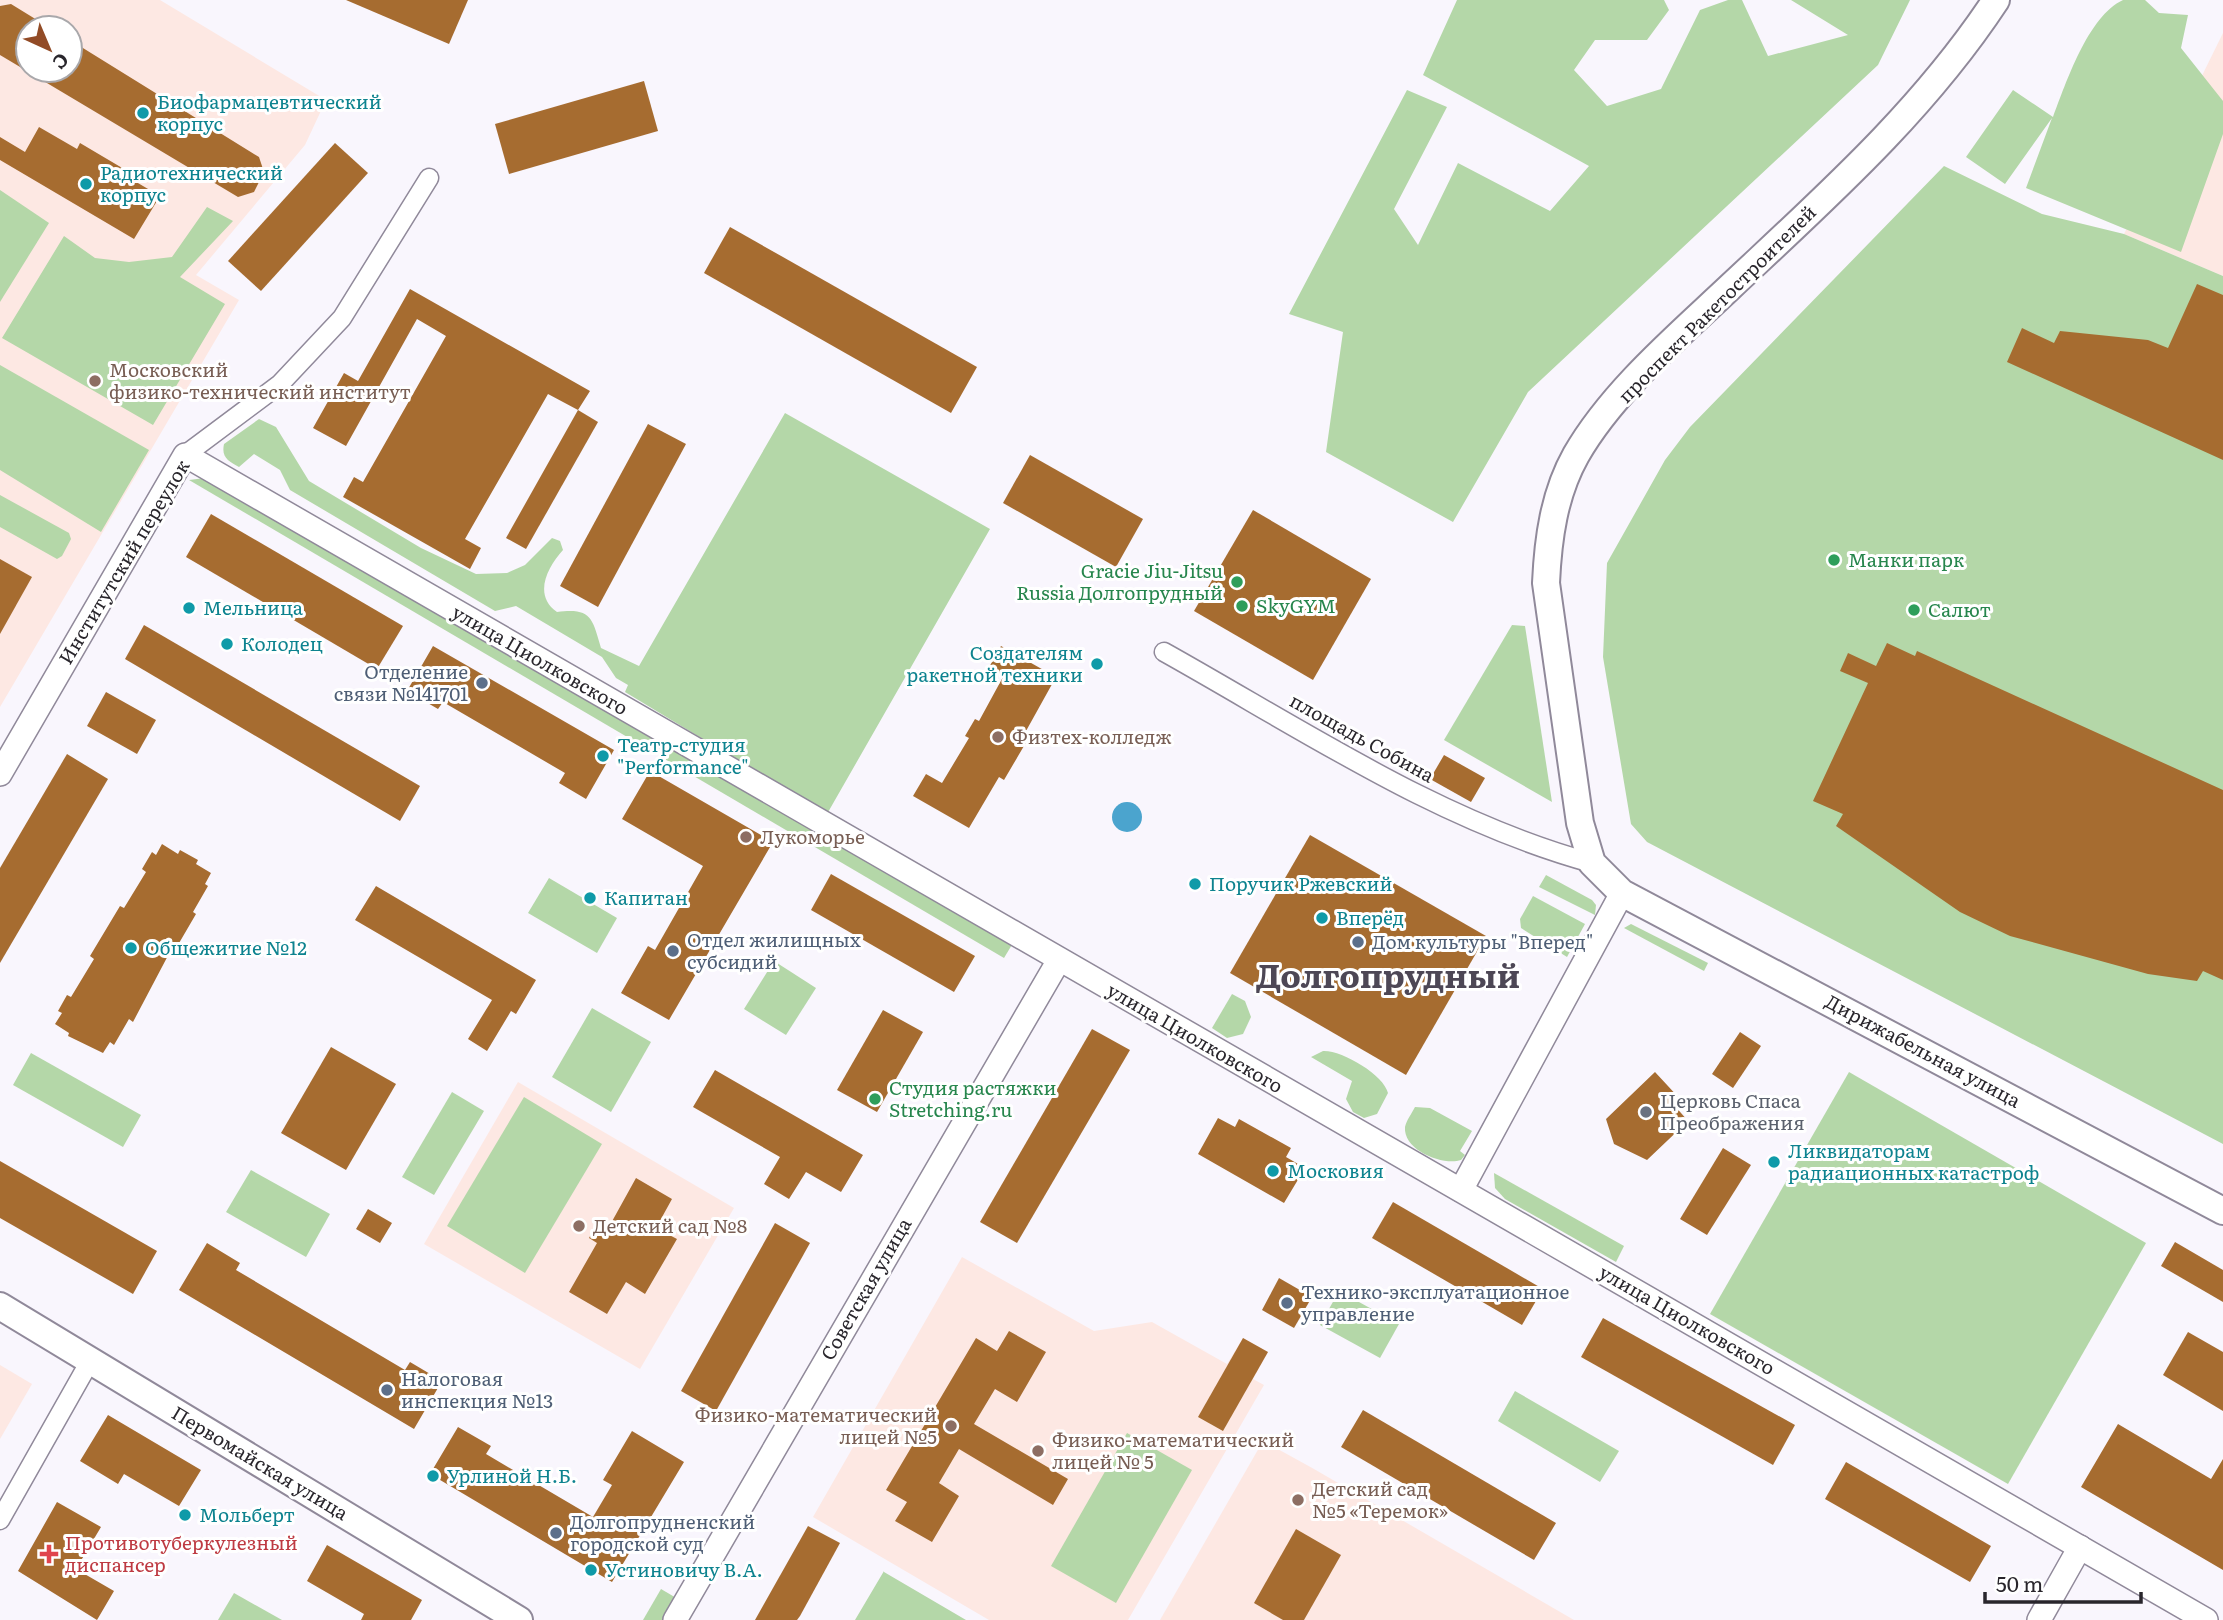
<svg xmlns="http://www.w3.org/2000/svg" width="2223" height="1620" font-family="Literata,serif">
<rect width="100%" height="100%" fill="#f9f6fd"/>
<g fill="#fde8e3" fill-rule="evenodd">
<path d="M0 0H160L326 100 305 145 196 275 239 300 0 707ZM28 28H70V70H28Z"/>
<path d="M2223 33V276L2124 234Z"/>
<path d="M518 1082 734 1208 640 1369 424 1244Z"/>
<path d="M962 1257 1094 1331 1152 1322 1227 1364 1243 1338 1268 1352 1253 1379 1264 1385 1128 1620H989L813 1517Z"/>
<path d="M0 1365 32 1384 0 1439Z"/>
<path d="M1263 1441 1314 1469 1574 1620H1160Z"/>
</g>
<g fill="#b4d7a8">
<path d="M1457 0H1664L1669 10 1647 40H1595L1574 70 1607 106 1661 89 1700 10 1728 0H1742L1768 56 1848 35 1791 0H1910L1878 65 1528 392 1453 522 1326 452 1343 332 1289 314 1407 90 1447 107 1394 209 1418 245 1458 163 1550 211 1589 166 1423 75Z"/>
<path d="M2123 0H2145L2159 13 2188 15 2181 48 2223 101V134L2181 252 2026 188 2052 118 2005 184 1966 157 2013 90 2053 117C2066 83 2088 16 2123 0Z"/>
<path d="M1944 166 2042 214 2124 234 2223 276V1144L1647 842 1631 824 1603 657 1607 563 1665 460 1690 427Z"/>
<path d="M0 190 49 223 0 302Z"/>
<path d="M207 207 233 221 180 277 225 304 153 425 2 338 64 236 95 258 129 262 172 257Z"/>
<path d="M0 365 149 450 101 532 0 470Z"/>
<path d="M785 413 990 529 827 814 625 692 628 685 616 678 602 657 516 606 495 611 290 490 280 470 254 454 239 467C229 461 221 458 224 444L259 419 276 427 309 481 421 548 476 574 507 573 525 565 552 538 560 541 563 550C547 568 533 595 557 612 591 608 592 617 601 648L639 666Z"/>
<path d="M205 478 1013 943 1004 958 189 480Z"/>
<path d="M0 495 69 533 71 539 62 556 57 559 0 527Z"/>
<path d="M1512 625 1525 626 1552 802 1444 740Z"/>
<path d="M1546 875 1592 900 1596 905 1595 915 1539 887Z"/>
<path d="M549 878 617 918 597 953 528 913Z"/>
<path d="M1533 896 1585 924 1567 957 1521 928 1520 919Z"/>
<path d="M1631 924 1708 963 1704 971 1624 928Z"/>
<path d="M774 961 816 988 786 1035 744 1009Z"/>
<path d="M1232 994 1245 1001 1251 1017 1243 1034 1227 1038 1212 1028Z"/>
<path d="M592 1008 651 1042 611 1112 552 1077Z"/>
<path d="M1323 1051C1342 1050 1384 1075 1388 1093L1377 1114 1364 1118 1353 1112 1346 1099 1352 1081 1311 1057Z"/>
<path d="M31 1053 141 1115 123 1147 13 1085Z"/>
<path d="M1849 1072 2146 1243 2008 1484 1710 1314Z"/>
<path d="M452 1092 484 1111 434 1195 402 1177Z"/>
<path d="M524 1097 602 1144 525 1273 447 1226Z"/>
<path d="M1415 1107 1430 1108 1472 1131 1460 1151 1465 1155 1461 1160C1444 1166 1403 1151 1405 1127 1406 1121 1412 1113 1415 1107Z"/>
<path d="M251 1170 330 1214 306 1257 226 1212Z"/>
<path d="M1494 1173 1624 1246 1616 1262 1505 1199 1495 1188Z"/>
<path d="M1339 1291 1399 1324 1380 1358 1320 1325Z"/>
<path d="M1515 1391 1619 1451 1600 1482 1498 1421Z"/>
<path d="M1127 1433 1192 1470 1116 1603 1051 1566Z"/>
<path d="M884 1571V1572L966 1620H855Z"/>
<path d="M661 1589 678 1599 666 1620H643Z"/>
<path d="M234 1593 282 1620H218Z"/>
</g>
<circle fill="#4ba4ce" cx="1127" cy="817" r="15"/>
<g fill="#a66c30">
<path d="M346 0H468L449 44Z"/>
<path d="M11 4 50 28H28V70H70V40L259 157 264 172 254 192 238 197 0 55V6Z"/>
<path d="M644 81 658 131 509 174 495 124Z"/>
<path d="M39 127 77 149 80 143 129 172 126 176 160 196 134 239 0 160V137L25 152Z"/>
<path d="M335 143 368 173 261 291 228 261Z"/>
<path d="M730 227 977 367 951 413 704 273Z"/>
<path d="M2197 284 2223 295V460L2007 362 2022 328 2054 343 2060 331 2148 340 2168 348Z"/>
<path d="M410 289 590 391 578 410 548 394 465 539 481 548 470 569 343 497 354 477 363 482 446 336 417 319 346 446 313 428 344 373 358 381Z"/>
<path d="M578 410 598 422 526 549 506 538Z"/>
<path d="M648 424 686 444 598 607 560 586Z"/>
<path d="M1030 455 1143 519 1116 567 1003 503Z"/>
<path d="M1253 510 1371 579 1313 680 1194 611Z"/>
<path d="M211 514 403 626 377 669 186 557Z"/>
<path d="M0 559 32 577 0 634Z"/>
<path d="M144 625 420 786 400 821 125 659Z"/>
<path d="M1887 643 1915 656 1917 651 2223 790V980L2203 971 2197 981 2148 974 2010 936 1960 912 1836 826 1843 814 1813 801 1868 683 1840 671 1848 653 1876 666Z"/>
<path d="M433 646 614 750 586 799 559 783 565 773 443 702 438 709 407 691Z"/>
<path d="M1001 646 1056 677 1026 731 1031 734 1004 780 999 777 969 828 913 796 926 774 942 783 969 738 965 736 975 719 979 721 1003 677 988 669Z"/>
<path d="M106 692 156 720 137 754 87 726Z"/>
<path d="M67 754 108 779 0 963V868Z"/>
<path d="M1444 755 1485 778 1471 802 1430 779Z"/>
<path d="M650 771 773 842 669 1020 621 993 648 946 655 950 703 866 622 819Z"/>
<path d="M1310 835 1486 936 1406 1075 1230 973Z"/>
<path d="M162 844 178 854 180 850 198 860 196 864 211 873 205 884 208 886 193 912 196 914 175 950 172 948 133 1022 129 1019 114 1045 110 1042 103 1053 68 1036 69 1033 55 1024 62 1013 58 1011 67 995 71 997 94 959 90 956 120 906 124 908 146 872 142 869 152 852 156 855Z"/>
<path d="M831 874 975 956 954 992 811 910Z"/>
<path d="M376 886 536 980 516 1014 511 1011 487 1051 468 1039 492 1000 355 920Z"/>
<path d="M883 1010 923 1032 877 1112 837 1090Z"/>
<path d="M1092 1029 1130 1050 1017 1243 980 1222Z"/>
<path d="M1740 1032 1761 1046 1733 1088 1712 1074Z"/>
<path d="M331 1047 396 1084 346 1170 281 1133Z"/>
<path d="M715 1070 863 1155 841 1192 806 1172 789 1199 764 1184 780 1157 693 1107Z"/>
<path d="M1655 1072 1680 1099 1674 1105 1688 1121 1647 1160 1614 1144 1606 1119Z"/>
<path d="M1218 1118 1235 1127 1239 1119 1291 1148 1286 1157 1305 1168 1284 1203 1198 1154Z"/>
<path d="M1723 1148 1751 1165 1707 1235 1680 1219Z"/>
<path d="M0 1161 157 1251 133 1294 0 1218Z"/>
<path d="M636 1178 672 1199 656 1228 677 1239 645 1294 626 1282 607 1314 569 1292 597 1243 589 1238 600 1219 610 1225Z"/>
<path d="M1393 1202 1543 1289 1522 1325 1372 1238Z"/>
<path d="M368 1209 392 1223 380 1243 356 1229Z"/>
<path d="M775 1223 810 1243 716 1411 681 1391Z"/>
<path d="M2175 1242 2223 1270V1302L2161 1266Z"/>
<path d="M207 1243 240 1263 236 1270 405 1370 410 1362 442 1381 414 1429 179 1290Z"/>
<path d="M1279 1278 1312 1297 1294 1328 1262 1310Z"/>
<path d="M1603 1318 1795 1425 1773 1465 1581 1357Z"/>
<path d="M1009 1331 1046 1352 1017 1402 995 1389 974 1424 1068 1479 1053 1505 959 1449 939 1483 959 1496 932 1542 895 1521 907 1502 886 1490 976 1338 997 1351Z"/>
<path d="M2188 1332 2223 1352V1411L2163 1375Z"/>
<path d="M1243 1338 1268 1352 1223 1431 1198 1417Z"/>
<path d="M1363 1410 1556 1523 1534 1560 1341 1447Z"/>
<path d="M108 1415 201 1470 179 1506 124 1474 118 1484 80 1461Z"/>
<path d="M2118 1424 2211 1479 2223 1459V1570L2081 1487Z"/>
<path d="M458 1427 491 1446 486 1454 593 1517 612 1485 603 1480 632 1431 684 1462 612 1582 430 1474Z"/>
<path d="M1846 1462 1991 1546 1970 1582 1825 1499Z"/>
<path d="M57 1502 101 1527 76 1569 114 1591 97 1620 18 1571Z"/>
<path d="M808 1526 840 1543 800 1616 797 1620H755Z"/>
<path d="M1296 1529 1341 1555 1304 1620H1283L1254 1603Z"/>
<path d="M327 1545 422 1600 411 1620H361L364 1614 307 1581Z"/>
</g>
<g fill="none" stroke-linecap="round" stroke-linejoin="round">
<g stroke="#90899a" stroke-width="21">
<g id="minor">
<path d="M185 455 280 384 342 318 429 178"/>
<path d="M1164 652C1302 729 1438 821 1592 863"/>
<path d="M0 1520 90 1361"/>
</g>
</g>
<g stroke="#90899a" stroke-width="26">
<g id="tertiary">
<path d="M0 774 185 455 2206 1620"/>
<path d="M1461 1190 1622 893"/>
<path d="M675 1620 1059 960"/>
<path d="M2039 1620 2080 1547"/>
</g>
</g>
<g stroke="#90899a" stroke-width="30">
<g id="secondary">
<path d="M1996 0C1923 111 1826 197 1730 287 1678 336 1612 392 1576 455 1554 494 1548 539 1546 583L1580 823 1592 863 1622 893 2223 1211"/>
<path d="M0 1306 519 1620"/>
</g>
</g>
<use href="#minor" stroke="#fff" stroke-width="18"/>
<use href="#tertiary" stroke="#fff" stroke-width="23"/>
<use href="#secondary" stroke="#fff" stroke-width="26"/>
</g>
<g fill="#0f9aa8" stroke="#fff" stroke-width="2.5">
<circle cx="143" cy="113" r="7"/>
<circle cx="86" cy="184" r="7"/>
<circle cx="189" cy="608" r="7"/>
<circle cx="227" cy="644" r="7"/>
<circle cx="1097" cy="664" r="7"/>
<circle cx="603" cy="756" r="7"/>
<circle cx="1195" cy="884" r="7"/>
<circle cx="590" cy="898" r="7"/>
<circle cx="1322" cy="918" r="7"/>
<circle cx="131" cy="948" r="7"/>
<circle cx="1774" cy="1162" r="7"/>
<circle cx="1273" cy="1171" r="7"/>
<circle cx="433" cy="1476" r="7"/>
<circle cx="185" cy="1515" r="7"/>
<circle cx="591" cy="1570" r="7"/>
</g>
<g fill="#8d6e63" stroke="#fff" stroke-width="2.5">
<circle cx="95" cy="381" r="7"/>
<circle cx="998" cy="737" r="7"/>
<circle cx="746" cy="837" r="7"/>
<circle cx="579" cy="1226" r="7"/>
<circle cx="951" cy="1426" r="7"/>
<circle cx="1038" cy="1451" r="7"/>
<circle cx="1298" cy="1500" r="7"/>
</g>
<g fill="#2e9e5b" stroke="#fff" stroke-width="2.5">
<circle cx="1834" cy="560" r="7"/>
<circle cx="1237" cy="582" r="7"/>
<circle cx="1242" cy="606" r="7"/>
<circle cx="1914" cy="610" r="7"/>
<circle cx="875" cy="1099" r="7"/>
</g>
<g fill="#5c6f8a" stroke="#fff" stroke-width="2.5">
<circle cx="482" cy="683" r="7"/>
<circle cx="1358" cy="942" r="7"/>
<circle cx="673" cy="951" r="7"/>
<circle cx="1287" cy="1303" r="7"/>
<circle cx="387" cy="1390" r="7"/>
<circle cx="556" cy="1533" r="7"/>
</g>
<circle fill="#6b7280" stroke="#fff" stroke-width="2.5" cx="1646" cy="1112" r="7"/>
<path fill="#e0444e" stroke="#fff" stroke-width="2.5" d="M45.5 1543.5h7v7h7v7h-7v7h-7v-7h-7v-7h7z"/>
<g text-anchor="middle" stroke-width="6" stroke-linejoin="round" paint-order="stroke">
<g font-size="19" fill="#0d838f" stroke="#fff" text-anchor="start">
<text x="157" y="109">Биофармацевтический<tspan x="157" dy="22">корпус</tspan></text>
<text x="100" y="180">Радиотехнический<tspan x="100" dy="22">корпус</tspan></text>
<text x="203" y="615">Мельница</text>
<text x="241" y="651">Колодец</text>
<text x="1083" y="660" text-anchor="end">Создателям<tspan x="1083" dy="22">ракетной техники</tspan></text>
<text x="617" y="752">Театр-студия<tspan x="617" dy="22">"Performance"</tspan></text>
<text x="1209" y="891">Поручик Ржевский</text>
<text x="604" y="905">Капитан</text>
<text x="1336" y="925">Вперёд</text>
<text x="145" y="955">Общежитие №12</text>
<text x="1788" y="1158">Ликвидаторам<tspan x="1788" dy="22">радиационных катастроф</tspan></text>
<text x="1287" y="1178">Московия</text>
<text x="447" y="1483">Урлиной Н.Б.</text>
<text x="199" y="1522">Мольберт</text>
<text x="605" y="1577">Устиновичу В.А.</text>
</g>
<g font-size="19" fill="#29262c" stroke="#fff">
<text transform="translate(1717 304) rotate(-45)" y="7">проспект Ракетостроителей</text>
<text transform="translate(124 562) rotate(-59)" y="7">Институтский переулок</text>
<text transform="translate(540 660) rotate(30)" y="7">улица Циолковского</text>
<text transform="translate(1362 738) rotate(29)" y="7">площадь Собина</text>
<text transform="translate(1195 1038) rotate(30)" y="7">улица Циолковского</text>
<text transform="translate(1923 1051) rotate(28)" y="7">Дирижабельная улица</text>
<text transform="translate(866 1289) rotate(-60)" y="7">Советская улица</text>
<text transform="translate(1687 1320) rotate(30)" y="7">улица Циолковского</text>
<text transform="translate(260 1463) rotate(31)" y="7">Первомайская улица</text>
</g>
<g font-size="19" fill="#785e54" stroke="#fff" text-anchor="start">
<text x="109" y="377">Московский<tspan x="109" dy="22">физико-технический институт</tspan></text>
<text x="1012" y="744">Физтех-колледж</text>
<text x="760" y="844">Лукоморье</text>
<text x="593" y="1233">Детский сад №8</text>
<text x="937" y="1422" text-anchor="end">Физико-математический<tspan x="937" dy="22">лицей №5</tspan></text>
<text x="1052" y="1447">Физико-математический<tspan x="1052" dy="22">лицей № 5</tspan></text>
<text x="1312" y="1496">Детский сад<tspan x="1312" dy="22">№5 «Теремок»</tspan></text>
</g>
<g font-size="19" fill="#27864d" stroke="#fff" text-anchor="start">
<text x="1848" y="567">Манки парк</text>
<text x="1223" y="578" text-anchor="end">Gracie Jiu-Jitsu<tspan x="1223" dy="22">Russia Долгопрудный</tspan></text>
<text x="1256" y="613">SkyGYM</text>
<text x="1928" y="617">Салют</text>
<text x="889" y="1095">Студия растяжки<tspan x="889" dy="22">Stretching.ru</tspan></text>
</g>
<g font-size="19" fill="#4e5e75" stroke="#fff" text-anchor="start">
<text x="468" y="679" text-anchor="end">Отделение<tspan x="468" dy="22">связи №141701</tspan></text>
<text x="687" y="947">Отдел жилищных<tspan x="687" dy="22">субсидий</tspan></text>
<text x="1372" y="949">Дом культуры "Вперед"</text>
<text x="1301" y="1299">Технико-эксплуатационное<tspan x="1301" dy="22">управление</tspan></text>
<text x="401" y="1386">Налоговая<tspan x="401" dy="22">инспекция №13</tspan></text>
<text x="570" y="1529">Долгопрудненский<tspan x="570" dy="22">городской суд</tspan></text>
</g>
<g font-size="19" fill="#5b616d" stroke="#fff" text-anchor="start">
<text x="1660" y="1108">Церковь Спаса<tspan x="1660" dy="22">Преображения</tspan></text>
</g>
<g font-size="19" fill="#be3a42" stroke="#fff" text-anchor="start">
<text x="65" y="1550">Противотуберкулезный<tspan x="65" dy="22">диспансер</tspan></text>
</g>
<g font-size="33" font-weight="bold" fill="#4d4755" stroke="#fff">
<text x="1388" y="988">Долгопрудный</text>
</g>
</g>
<g transform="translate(49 49) rotate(136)"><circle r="33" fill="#ffffff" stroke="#a9a8ab" stroke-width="2"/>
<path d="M0-5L12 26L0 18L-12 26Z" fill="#924b26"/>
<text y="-10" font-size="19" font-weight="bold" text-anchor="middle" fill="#29262c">С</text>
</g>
<path d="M1985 1592v10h156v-10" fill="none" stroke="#29262c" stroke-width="3.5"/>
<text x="1996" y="1592" font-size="21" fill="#29262c" stroke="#ffffff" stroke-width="5" paint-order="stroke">50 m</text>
</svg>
